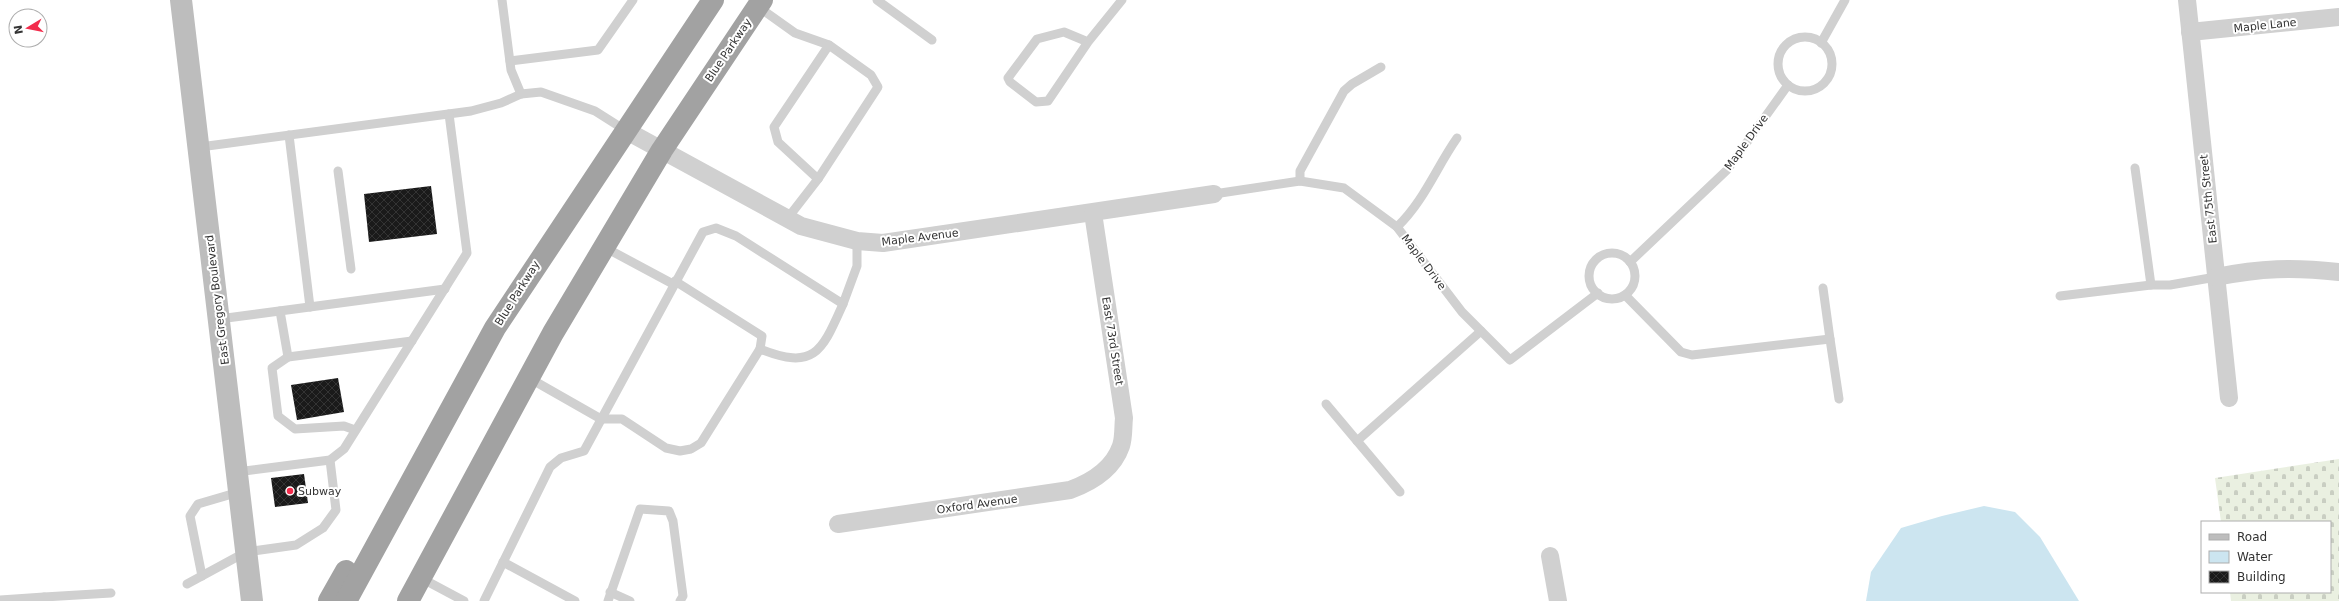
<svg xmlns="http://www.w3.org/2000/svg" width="2339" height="601" font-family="'DejaVu Sans',sans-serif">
<defs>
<pattern id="cemetery-stones" width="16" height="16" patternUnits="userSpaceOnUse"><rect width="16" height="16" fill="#eaf0e1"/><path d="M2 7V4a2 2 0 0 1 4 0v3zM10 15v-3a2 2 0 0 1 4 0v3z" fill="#c9cec2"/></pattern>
<pattern id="building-cross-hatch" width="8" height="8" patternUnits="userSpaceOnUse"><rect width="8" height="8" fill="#1a1a1a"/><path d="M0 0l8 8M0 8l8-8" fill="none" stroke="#333"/></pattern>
</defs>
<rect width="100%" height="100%" fill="#fff"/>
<path fill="url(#cemetery-stones)" d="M2339 459V601H2231L2230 592H2330V522H2221L2215 478Z"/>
<path fill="#cce5f0" d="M1984 506 2015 512 2040 537 2079 601H1866L1871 572 1901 528 1942 516Z"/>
<g fill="url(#building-cross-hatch)">
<path d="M431 186 437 234 369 242 364 194Z"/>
<path d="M338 378 344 412 297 420 291 385Z"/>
<path d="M304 474 308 503 275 507 271 478Z"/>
</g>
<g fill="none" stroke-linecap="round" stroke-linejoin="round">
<g stroke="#d0d0d0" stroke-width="9">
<path d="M502 0 511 70 521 94"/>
<path d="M877 0 932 40"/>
<path d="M757 6 795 33 829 45 774 127 778 142 818 179 787 219"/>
<circle cx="1805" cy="64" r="27"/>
<path d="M1088 42 1064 32 1037 39 1008 78 1010 82 1036 102 1048 101 1088 42 1122 0"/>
<path d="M1821 43 1845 0"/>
<path d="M510 61 598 50 633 0"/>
<path d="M289 135 310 307"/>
<path d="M200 147 471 111 501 103 521 94 541 92 595 111 625 130"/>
<path d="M2135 168 2151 285H2170L2216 277"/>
<path d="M338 171 351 269"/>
<path d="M818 179 878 87 871 75 829 45"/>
<path d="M1300 181V171L1344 91 1352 84 1381 67"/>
<path d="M1214 194 1300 181 1344 188 1397 227 1462 312 1510 360 1598 293"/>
<path d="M1397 227C1424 201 1436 168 1457 138"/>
<path d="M604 247 673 284"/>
<circle cx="1612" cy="276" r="23"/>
<path d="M1630 262 1727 170 1788 85"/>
<path d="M675 281 762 336 760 349"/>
<path d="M1823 288 1830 339"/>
<path d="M1625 295 1681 352 1692 355 1830 339 1839 399"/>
<path d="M2060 296 2151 285"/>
<path d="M280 311 288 357 412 341"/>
<path d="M219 319 445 289"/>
<path d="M288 357 272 368 278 416 295 429 344 426 355 430"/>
<path d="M529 378 601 419H622L666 448 680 451 691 449 701 443 760 349C815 371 822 351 843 304"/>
<path d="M1326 404 1400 492"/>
<path d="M1357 441 1481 331"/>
<path d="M237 472 330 460 344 449 467 253 449 114"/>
<path d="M503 562 575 601"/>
<path d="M202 576 190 516 198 504 239 492"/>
<path d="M421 578 464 601"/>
<path d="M187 584 246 552 296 545 323 528 336 510 330 460"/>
<path d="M610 592 630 601"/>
<path d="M44 597 111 593"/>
<path d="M0 600 44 597 45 601"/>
<path d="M484 601 550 467 561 458 584 451 703 232 716 228 736 236 843 304 857 266V241"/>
<path d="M608 601 640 509 669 511 673 521 683 596 680 601"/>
</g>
<g stroke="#d0d0d0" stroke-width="18">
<path d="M2187 0 2229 398"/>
<path d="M2190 32 2339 17"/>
<path d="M625 130 801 226 857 241 883 243 1214 194"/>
<path d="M2216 277C2261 268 2293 267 2339 272"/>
<path d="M838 524 1070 490C1092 482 1113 469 1121 446 1124 437 1123 426 1124 418L1093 213"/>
<path d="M1550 556 1558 601"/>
</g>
<path stroke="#bdbdbd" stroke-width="22" d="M181 0 252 601"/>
<g stroke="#a2a2a2" stroke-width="22">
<path d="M329 601 346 571"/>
<path d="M346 601 495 328 713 0"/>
<path d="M408 601 553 333 662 150 762 0"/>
</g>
</g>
<circle fill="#f22c4c" stroke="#fff" stroke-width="1.5" cx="290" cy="491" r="4"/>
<g text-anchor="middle" stroke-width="4" stroke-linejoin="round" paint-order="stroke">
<g font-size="11" fill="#333" stroke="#fff">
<text transform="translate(2265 25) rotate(-6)" y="4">Maple Lane</text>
<text transform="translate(728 50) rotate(-56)" y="4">Blue Parkway</text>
<text transform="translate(1746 142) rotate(-54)" y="4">Maple Drive</text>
<text transform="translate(2208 199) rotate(-96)" y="4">East 75th Street</text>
<text transform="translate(920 237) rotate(-7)" y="4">Maple Avenue</text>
<text transform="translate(1424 262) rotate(53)" y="4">Maple Drive</text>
<text transform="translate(517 293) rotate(-58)" y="4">Blue Parkway</text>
<text transform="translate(217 300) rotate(-97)" y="4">East Gregory Boulevard</text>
<text transform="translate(1113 341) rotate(81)" y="4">East 73rd Street</text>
<text transform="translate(977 504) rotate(-8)" y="4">Oxford Avenue</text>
</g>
<g font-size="11" fill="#333" stroke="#fff" text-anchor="start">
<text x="298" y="495">Subway</text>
</g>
</g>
<rect x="2201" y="521" width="130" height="72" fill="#ffffff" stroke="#adadad"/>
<rect x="2209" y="534" width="20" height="6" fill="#bdbdbd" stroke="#adadad"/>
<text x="2237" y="541" font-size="12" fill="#333333">Road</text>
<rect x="2209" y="551" width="20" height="12" fill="#cce5f0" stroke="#adadad"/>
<text x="2237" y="561" font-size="12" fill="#333333">Water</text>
<rect x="2209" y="571" width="20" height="12" fill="url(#building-cross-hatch)" stroke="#adadad"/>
<text x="2237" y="581" font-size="12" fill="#333333">Building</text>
<g transform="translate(28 28) rotate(260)"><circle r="19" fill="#ffffff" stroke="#adadad"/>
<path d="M0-3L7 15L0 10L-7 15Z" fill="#f22c4c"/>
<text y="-6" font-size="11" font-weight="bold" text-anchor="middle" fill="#333333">N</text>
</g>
</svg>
